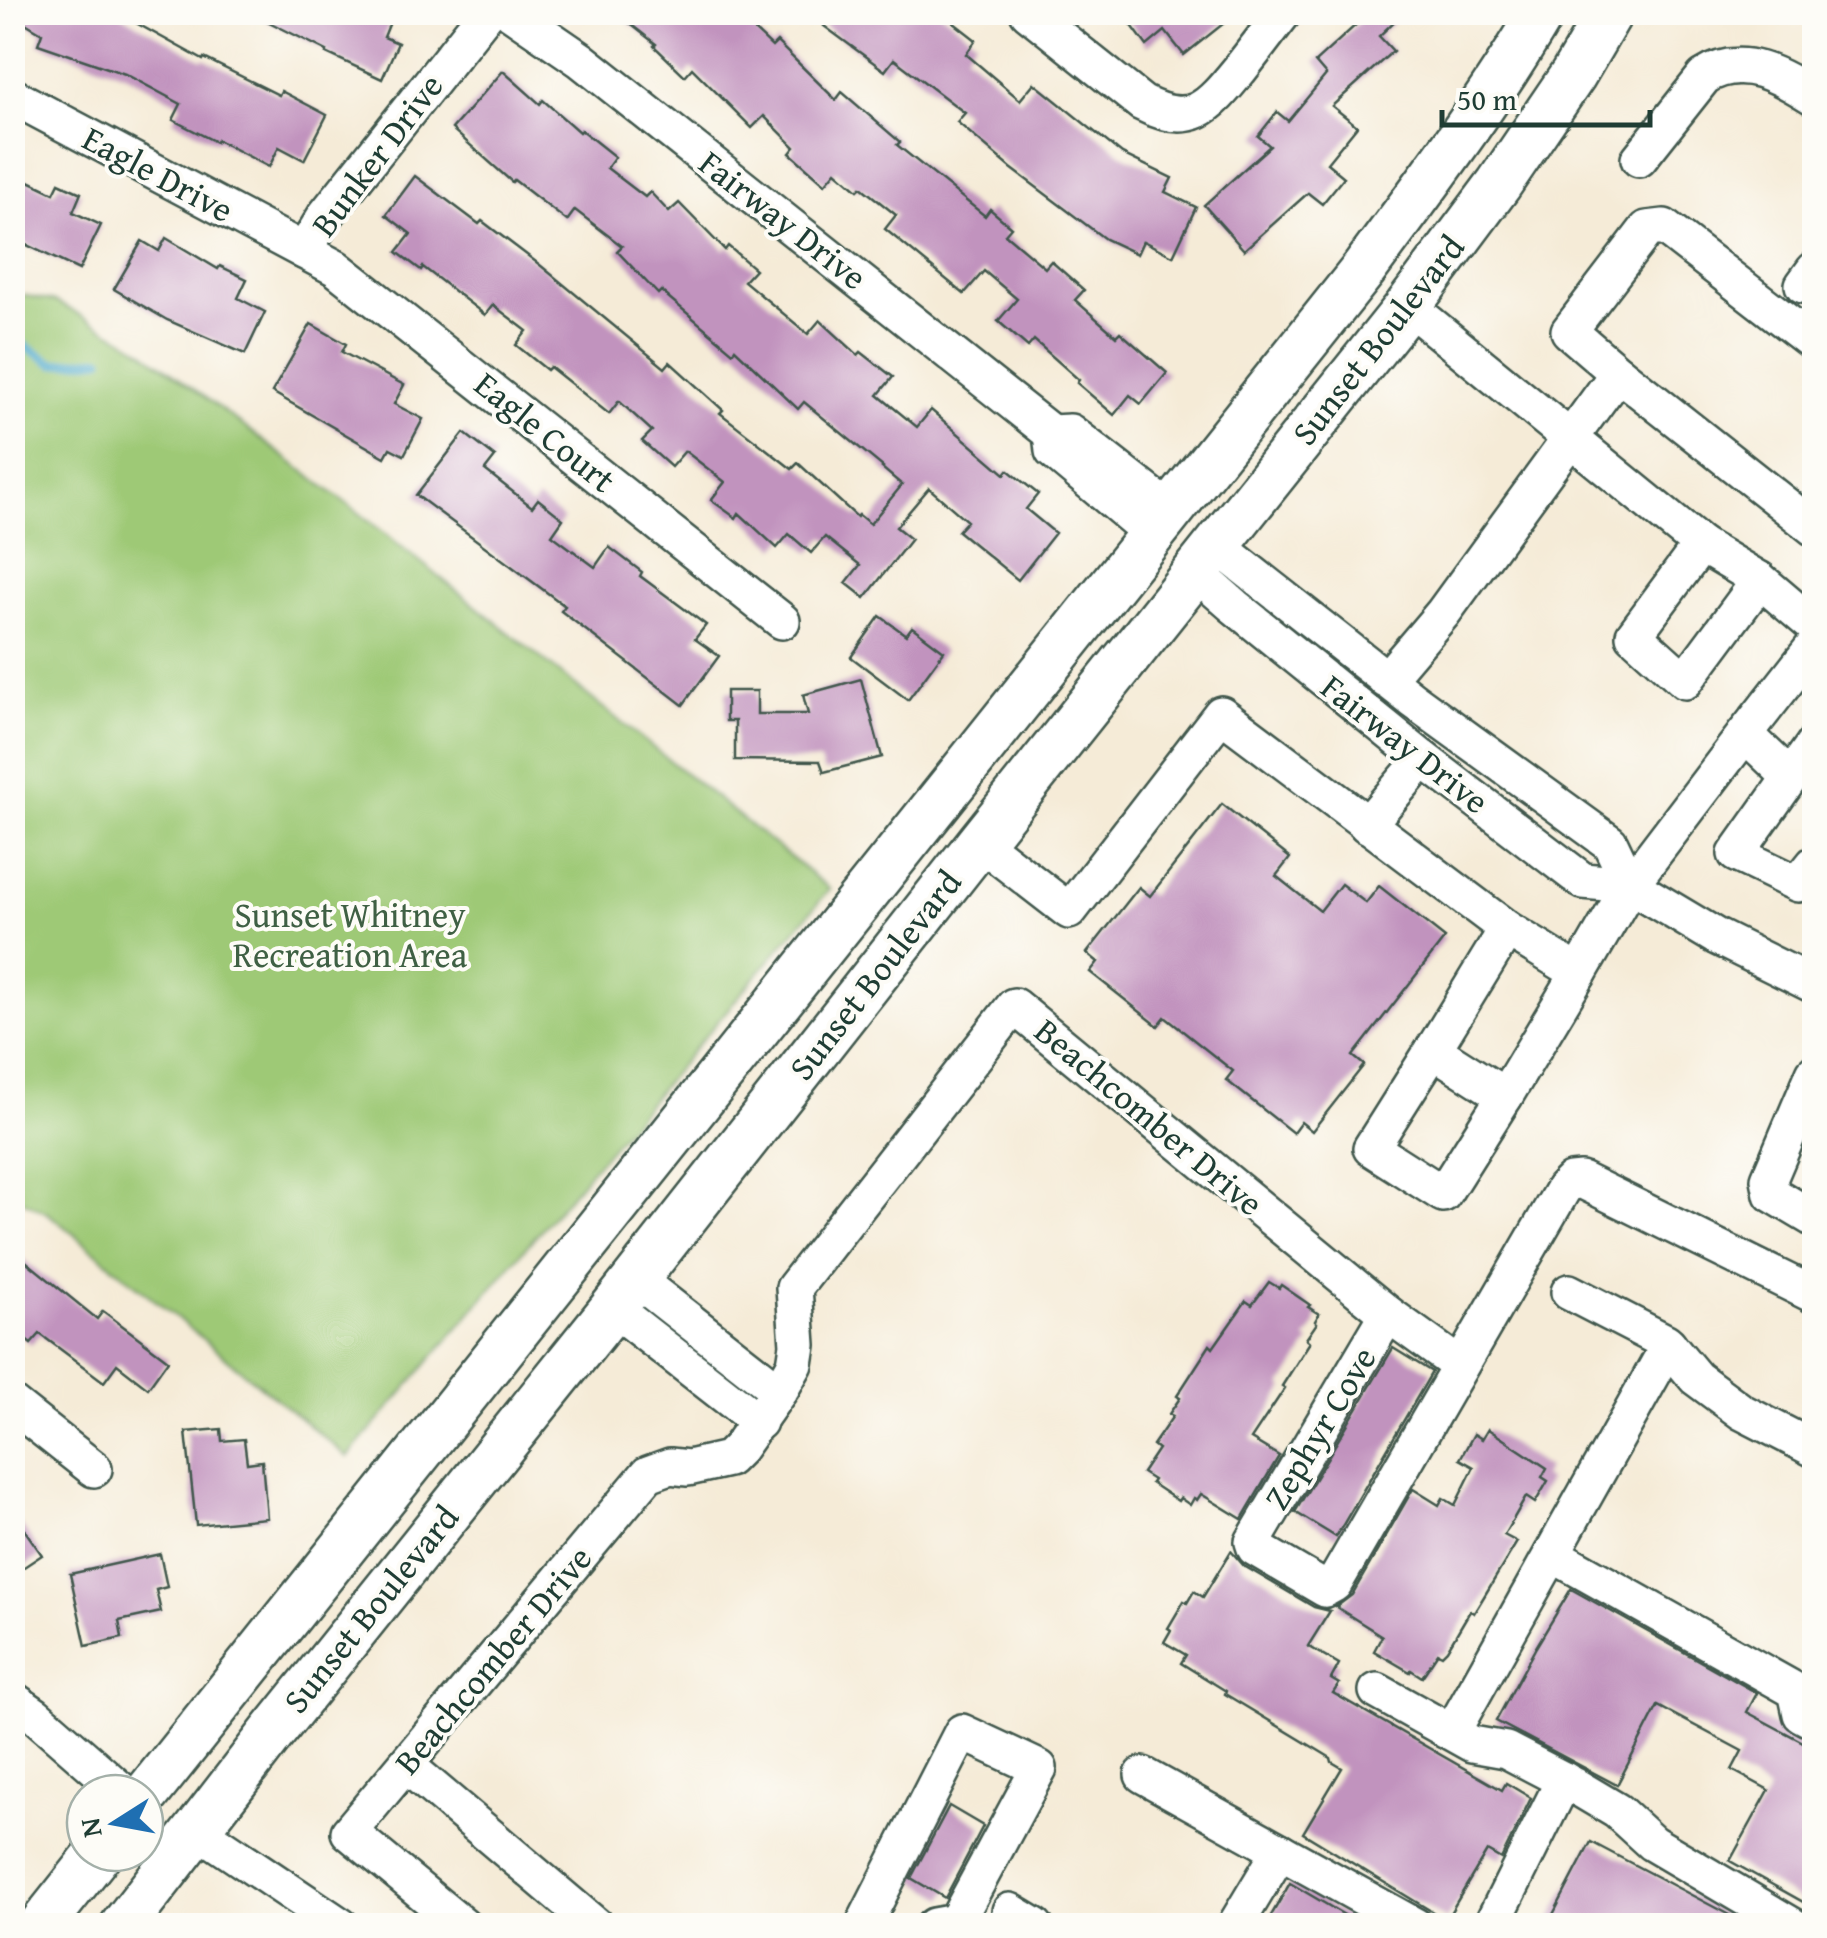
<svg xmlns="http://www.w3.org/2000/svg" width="1827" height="1938" font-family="'Gentium Book Plus',serif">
<rect width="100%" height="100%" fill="#fdfcf7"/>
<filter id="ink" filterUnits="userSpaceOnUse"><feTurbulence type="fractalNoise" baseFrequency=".01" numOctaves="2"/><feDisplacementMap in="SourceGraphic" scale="20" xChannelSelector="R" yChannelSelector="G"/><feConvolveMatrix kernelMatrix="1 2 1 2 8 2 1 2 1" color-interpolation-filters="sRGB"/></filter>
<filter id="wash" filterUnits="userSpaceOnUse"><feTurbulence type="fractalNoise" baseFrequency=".0048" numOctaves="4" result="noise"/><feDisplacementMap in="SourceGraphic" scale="40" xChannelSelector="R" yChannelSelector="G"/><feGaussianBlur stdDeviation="2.25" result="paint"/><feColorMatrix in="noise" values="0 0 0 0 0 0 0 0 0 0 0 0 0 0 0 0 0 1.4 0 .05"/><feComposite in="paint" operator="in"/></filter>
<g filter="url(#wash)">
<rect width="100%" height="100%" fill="#f5ebd7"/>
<path fill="#9ec976" stroke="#5e8355" stroke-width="2.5" d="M13 293 56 302 138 347 358 512 830 889 348 1457 49 1214 13 1195Z"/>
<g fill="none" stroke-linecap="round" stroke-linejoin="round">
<path stroke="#4ca8ca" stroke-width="9" d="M12 338 54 364 101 359"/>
</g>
<g id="blocks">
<g fill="#c193be">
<path d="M12 12H116L203 60 204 58 279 95 281 91 327 115 304 160 279 147 269 167 217 140 216 142 173 120 181 104 125 74 38 44 42 33 12 15Z"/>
<path d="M249 12H394L384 37 398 43 382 79 326 53 327 51Z"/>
<path d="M615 12H735L772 47 777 42 836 100 842 92 900 142 897 145 985 216 990 209 1011 227 1005 234 1045 268 1051 261 1084 290 1075 300 1116 336 1120 332 1167 373 1141 404 1130 395 1114 415 1077 383 1079 380 1034 340 1028 347 998 321 1017 299 984 271 964 294 885 229 896 215 861 187 858 190 836 171 825 184 790 153 795 147 764 116 752 128 692 68 685 76 654 46 656 44Z"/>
<path d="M834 12H940L976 40 966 54 1020 100 1034 83 1122 154 1172 178 1165 192 1196 207 1173 256 1143 241 1137 254 1105 239 1011 168 957 122 965 113 894 59 885 71 824 26Z"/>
<path d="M1122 12H1238L1184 55 1165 31 1147 46Z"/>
<path d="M1370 12H1404L1379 36 1393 51 1332 106 1357 126 1327 163 1344 177 1322 204 1308 193 1244 250 1204 205 1270 146 1258 136 1277 112 1288 121 1326 75 1315 62Z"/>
<path d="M503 71 540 104 543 100 579 132 581 130 615 157 607 168 645 197 650 192 669 212 679 203 725 250 728 246 755 269 744 281 808 334 820 320 858 355 861 352 893 377 878 395 917 427 931 410 1005 474 1008 470 1038 494 1026 509 1055 533 1018 580 958 531 967 521 929 488 896 527 911 539 865 598 846 583 860 565 825 537 811 553 789 534 777 548 739 513 736 518 711 500 725 482 685 451 671 467 642 441 652 431 619 401 609 414 550 367 547 370 516 345 527 331 493 305 485 315 423 267 421 270 397 252 411 234 386 215 415 176 479 224 482 221 540 265 665 368 670 362 723 410 720 413 792 469 798 463 857 517 859 515 870 524 902 485 882 468 883 467 804 402 798 409 735 349 733 352 661 291 658 294 617 251 622 246 575 210 567 221 514 180 512 182 452 129Z"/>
<path d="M12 173 54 193 59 183 81 193 73 212 101 225 79 270 12 238Z"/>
<path d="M166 238 218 269 220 266 247 279 238 298 265 312 245 354 167 320 114 289 142 241 159 251Z"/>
<path d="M311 324 346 344 342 352 404 385 394 404 423 419 404 455 390 448 385 457 272 392Z"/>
<path d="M464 433 495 457 485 470 532 507 538 499 563 519 552 535 595 567 609 547 642 572 640 576 706 625 695 639 719 656 683 705 561 611 565 606 416 495Z"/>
<path d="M880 616 906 635 912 627 944 651 908 700 851 657Z"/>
<path d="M861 679 882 757 824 772 820 761 735 760V721H726V691H757V714H808L803 695Z"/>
<path d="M1222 804 1290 858 1276 876 1320 911 1341 884 1366 903 1379 886 1445 938 1353 1056 1364 1065 1312 1131 1301 1122 1293 1133 1226 1080 1233 1071 1165 1017 1158 1026 1090 972 1098 962 1087 953 1139 887 1150 896Z"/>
<path d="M12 1250 97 1319 103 1311 168 1360 148 1388 117 1364 104 1382 40 1334 31 1344 12 1329Z"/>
<path d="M1269 1282 1279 1288 1281 1285 1310 1305 1308 1307 1319 1314 1315 1321 1317 1323 1306 1339 1310 1342 1282 1386 1285 1388 1251 1439 1279 1456 1242 1519 1201 1494 1197 1500 1194 1498 1190 1505 1180 1498 1178 1501 1151 1483 1153 1480 1142 1473 1158 1449 1153 1445 1173 1416 1169 1414 1180 1398 1177 1396 1210 1345 1213 1348 1246 1301 1252 1305Z"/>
<path d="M1393 1348 1432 1372 1336 1537 1295 1512Z"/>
<path d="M221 1429 222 1441 244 1439 247 1463 262 1461 267 1518 196 1525 186 1432Z"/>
<path d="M1488 1429 1547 1468 1542 1477 1548 1481 1535 1503 1526 1497 1504 1535 1517 1542 1474 1613 1470 1611 1447 1650 1442 1655 1438 1653 1422 1677 1411 1670 1410 1672 1374 1651 1382 1636 1336 1607 1352 1595 1413 1489 1439 1505 1443 1498 1455 1505 1474 1467 1460 1459 1474 1434 1482 1439Z"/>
<path d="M12 1512 42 1555 12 1575Z"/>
<path d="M1231 1551 1244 1566 1314 1607 1330 1611 1308 1646 1339 1664 1331 1679 1339 1684 1333 1693 1502 1790 1506 1783 1531 1798 1501 1859 1487 1851 1446 1920 1303 1833 1342 1768 1332 1762 1331 1758 1225 1694 1226 1691 1181 1663 1186 1655 1164 1642 1171 1630 1168 1628 1184 1601 1187 1603 1194 1591 1203 1597Z"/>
<path d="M160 1554 167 1587 156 1590 161 1612 119 1621 122 1638 86 1646 70 1574Z"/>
<path d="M1571 1589 1757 1693 1747 1712 1814 1748V1908L1730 1861 1769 1790 1732 1770 1742 1751 1658 1706 1617 1785 1496 1721 1536 1647Z"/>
<path d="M949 1806 983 1826 945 1898 911 1878Z"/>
<path d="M1591 1842 1750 1926H1547Z"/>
<path d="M1290 1883 1363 1926H1265Z"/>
</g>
</g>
</g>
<g filter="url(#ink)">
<use href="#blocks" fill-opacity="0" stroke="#3f574c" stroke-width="2.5"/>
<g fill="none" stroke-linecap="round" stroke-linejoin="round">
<g stroke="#3f574c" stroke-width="40">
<g id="minor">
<path d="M511 12 581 60 1051 433 1070 432 1170 510"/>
<path d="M1028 12 1142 103C1192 129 1209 107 1240 69 1255 50 1269 31 1284 12"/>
<path d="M12 96 336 268 782 621"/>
<path d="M1639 159 1704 77C1742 52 1781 76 1814 97"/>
<path d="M304 251 325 216 487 12"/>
<path d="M1803 285 1814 270"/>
<path d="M1408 306 1701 545 1634 635 1685 681 1760 580 1814 626"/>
<path d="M1618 373 1569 331 1647 229 1664 227 1814 343"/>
<path d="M1051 433 1053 451 1151 533"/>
<path d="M1216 545 1413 700 1610 843 1630 885"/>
<path d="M1701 545 1760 580"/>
<path d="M1195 572 1234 606 1423 759 1583 881 1630 885 1717 937 1814 985"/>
<path d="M1386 680 1443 613 1618 373 1814 528"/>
<path d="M1745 734 1814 646"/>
<path d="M1814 744 1736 854 1798 884 1814 864"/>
<path d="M1367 825 1423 759"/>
<path d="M980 842 1069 911 1221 714 1507 929 1579 973 1630 885 1745 734 1790 777"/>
<path d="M1433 1050 1371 1148 1443 1194 1505 1096 1433 1050 1507 929"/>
<path d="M1814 1073 1769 1179 1772 1194 1814 1219"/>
<path d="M1505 1096 1579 973"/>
<path d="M636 1279 779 1391"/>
<path d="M1569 1292 1666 1342 1696 1378 1742 1412 1814 1449"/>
<path d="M613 1308 759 1422"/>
<path d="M1388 1314 1253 1542 1255 1548 1325 1589 1334 1584 1563 1189 1571 1181 1581 1180 1814 1295"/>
<path d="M12 1404 94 1469"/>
<path d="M1552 1554 1796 1691 1801 1714 1814 1721"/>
<path d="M1377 1691 1472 1744 1506 1750 1575 1786 1617 1811 1652 1843 1793 1926"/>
<path d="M12 1699 35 1715 124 1793"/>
<path d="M1452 1732 1669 1345"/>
<path d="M406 1765 596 1926"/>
<path d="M1143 1775 1415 1926"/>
<path d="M198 1830 341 1926"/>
<path d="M1010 1911 1035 1926"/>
<path d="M463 1926 349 1832 648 1474 670 1466 688 1468 728 1459 739 1448 782 1387 795 1364 798 1345 794 1288 1014 1006 1388 1314 1460 1366"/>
<path d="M863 1926 962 1732 1039 1768 956 1922 934 1926"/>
<path d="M1235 1926 1280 1851"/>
<path d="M1491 1926 1564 1780"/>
</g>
</g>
<g stroke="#3f574c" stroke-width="50">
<g id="major">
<path d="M145 1796 1364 269C1426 185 1489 102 1542 12"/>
<path d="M41 1926 99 1853"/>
<path d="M123 1926 272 1733 613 1308 980 842 1408 306 1499 184 1573 75 1610 12"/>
</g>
</g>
<use href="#minor" stroke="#fff" stroke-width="35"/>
<use href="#major" stroke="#fff" stroke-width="45"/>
</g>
</g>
<g text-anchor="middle" stroke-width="8" stroke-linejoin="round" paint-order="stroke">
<g font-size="35" fill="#1f3d34" stroke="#fdfcf7">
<text transform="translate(377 155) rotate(-53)" y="12">Bunker Drive</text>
<text transform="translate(158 174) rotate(28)" y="12">Eagle Drive</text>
<text transform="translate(783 220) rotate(38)" y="12">Fairway Drive</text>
<text transform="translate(1378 340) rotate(-52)" y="12">Sunset Boulevard</text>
<text transform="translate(545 432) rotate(39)" y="12">Eagle Court</text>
<text transform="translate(1405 744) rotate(38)" y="12">Fairway Drive</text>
<text transform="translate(875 975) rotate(-52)" y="12">Sunset Boulevard</text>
<text transform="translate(1149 1117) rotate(40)" y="12">Beachcomber Drive</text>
<text transform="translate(1320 1428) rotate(-59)" y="12">Zephyr Cove</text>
<text transform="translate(371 1609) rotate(-51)" y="12">Sunset Boulevard</text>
<text transform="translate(493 1660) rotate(-50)" y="12">Beachcomber Drive</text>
</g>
<g font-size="35" fill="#3f6044" stroke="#fdfcf7">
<text x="350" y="927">Sunset Whitney<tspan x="350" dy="40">Recreation Area</tspan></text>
</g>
</g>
<rect width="1827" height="1938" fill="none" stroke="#fdfcf7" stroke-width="50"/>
<g transform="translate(115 1823) rotate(259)"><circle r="48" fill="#fdfcf7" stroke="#a4b0a9" stroke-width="2.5"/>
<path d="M0-8L18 38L0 25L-18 38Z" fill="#1f6fb2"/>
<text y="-15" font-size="28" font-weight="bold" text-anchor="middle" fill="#1f3d34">N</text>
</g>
<path d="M1442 110v15h208v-15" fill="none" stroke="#1f3d34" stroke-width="5"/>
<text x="1457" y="110" font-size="30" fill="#1f3d34" stroke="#fdfcf7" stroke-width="8" paint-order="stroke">50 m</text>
</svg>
